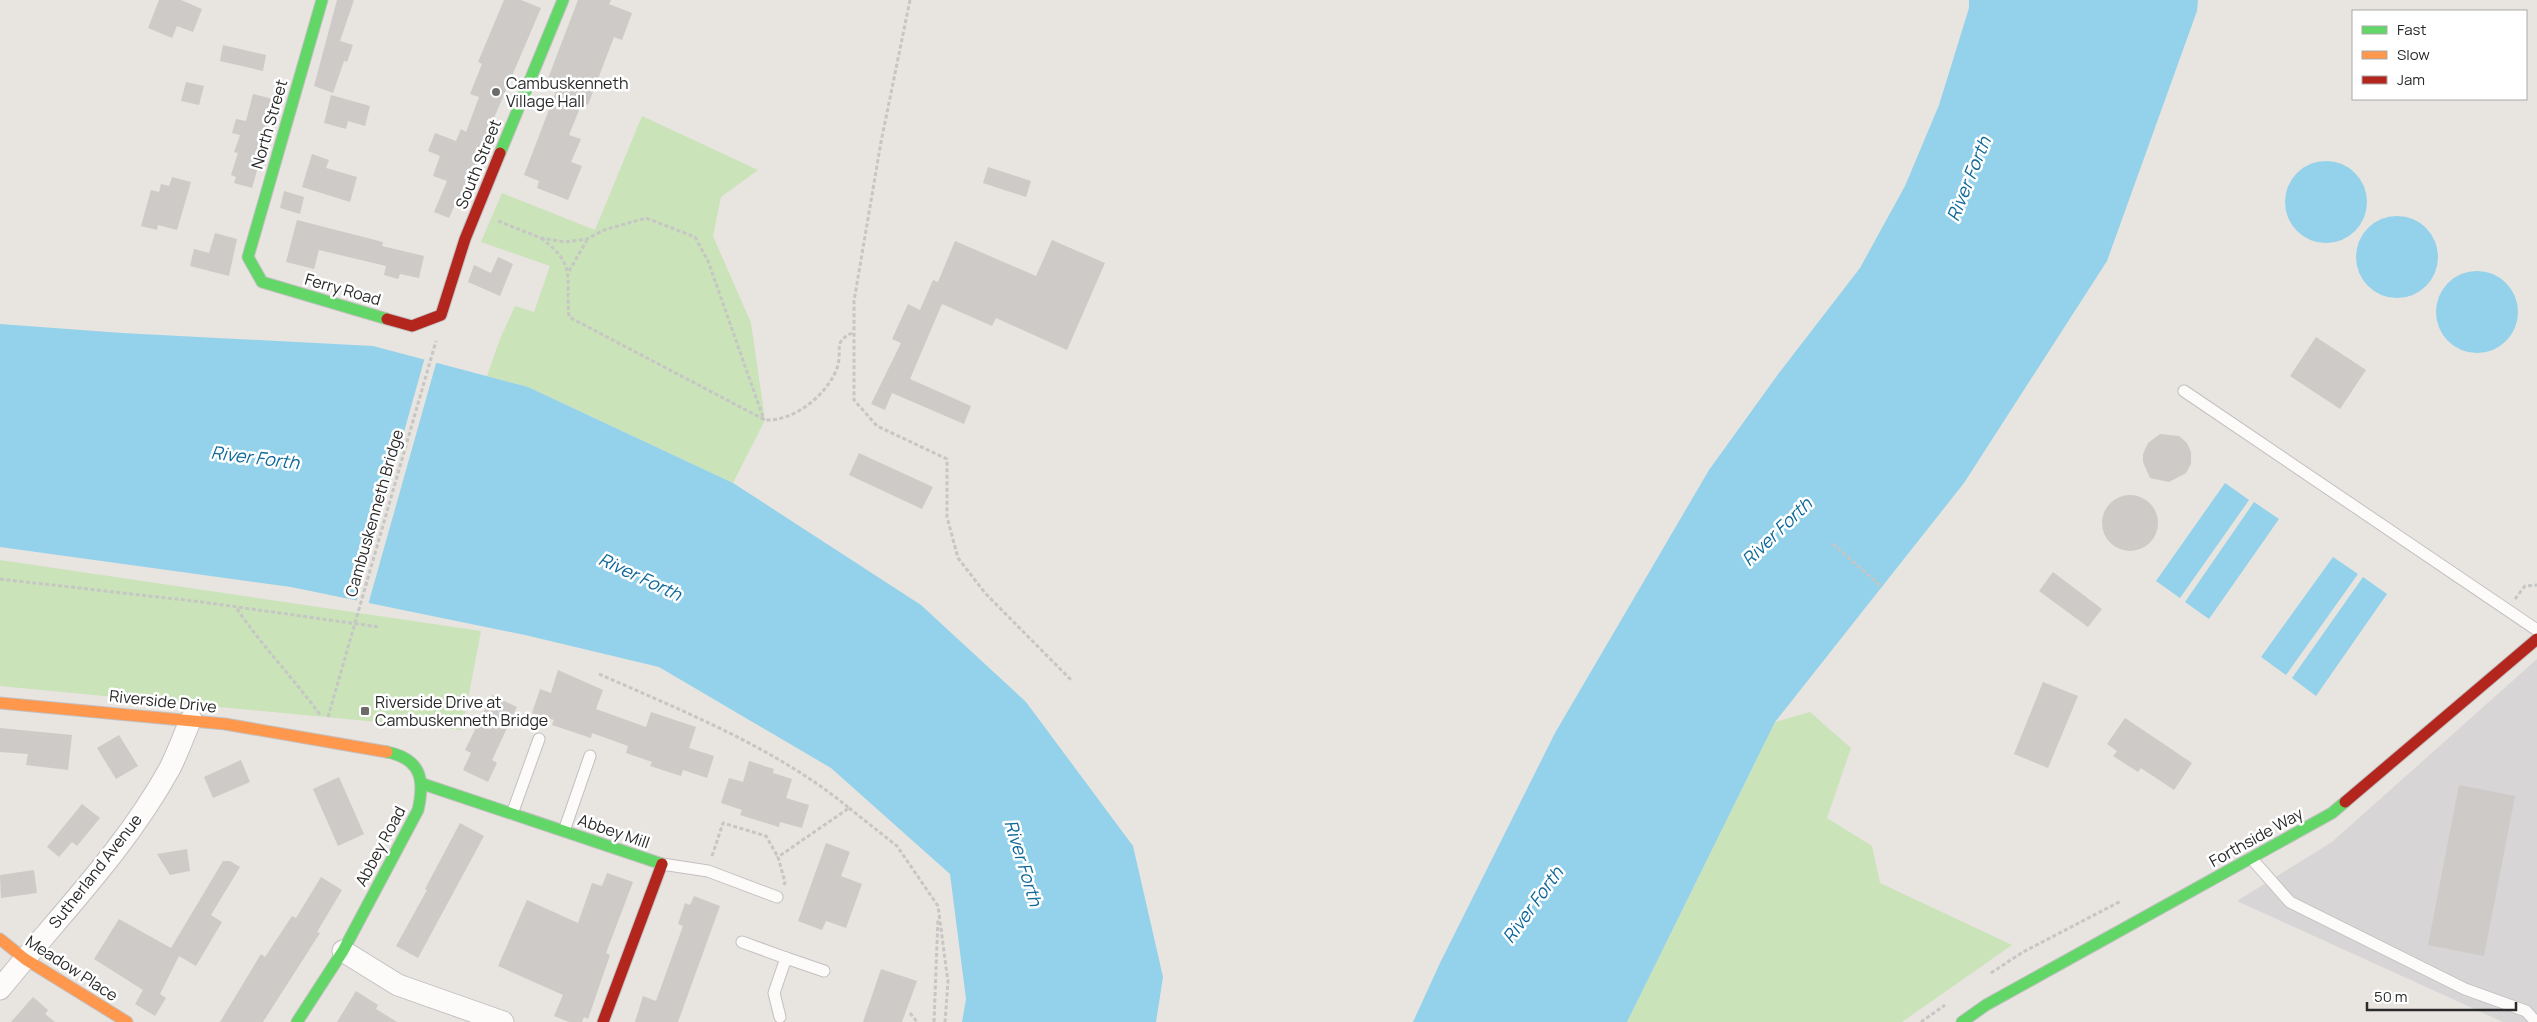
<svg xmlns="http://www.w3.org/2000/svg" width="2537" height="1022" font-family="Manrope,sans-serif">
<rect width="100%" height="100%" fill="#e8e4e0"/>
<path fill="#d8d5d7" d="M2537 659V1022H2503L2237 901 2332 842Z"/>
<g fill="#cae3b9">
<path d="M642 116 758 170 721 197 713 236 751 323 765 420 733 483 528 387 487 376 500 339 515 306 534 312 550 266 481 242 502 193 595 230Z"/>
<path d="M0 560 481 631 462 730 0 686Z"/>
<path d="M1810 712 1851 748 1827 818 1872 846 1880 883 2012 945 1902 1022H1627L1775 722Z"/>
</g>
<g fill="#93d2ea">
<path d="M1969 0H2198L2197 11 2107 261 1964 483 1775 722 1627 1022H1413L1440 963 1555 733 1709 470 1779 373 1860 268 1905 186 1939 105 1969 8Z"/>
<circle cx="2326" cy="202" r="41"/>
<circle cx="2397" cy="257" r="41"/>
<circle cx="2477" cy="312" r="41"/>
<path d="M0 324 122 333 373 346 528 387 733 483 921 605 1026 702 1133 846 1163 977 1156 1022H962L966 999 950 874 831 768 659 667 525 635 291 587 0 547Z"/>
<path d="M2225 483 2249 500 2180 598 2156 581Z"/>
<path d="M2254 502 2279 519 2209 619 2185 602Z"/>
<path d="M2333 557 2358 574 2286 675 2261 657Z"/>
<path d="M2363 577 2387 594 2316 696 2292 678Z"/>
</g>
<path fill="#e8e4e0" d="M425 357 437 360 368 605 356 603Z"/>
<g fill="#cdcac7">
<path d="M159 0H181L202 9 193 32 177 26 172 38 148 28Z"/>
<path d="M337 0H354L340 41 353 45 347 62 344 61 333 93 314 86Z"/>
<path d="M504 0H521L541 8 485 139 487 140 461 204 456 202 449 218 434 212 447 181 433 176 440 156 428 151 435 133 456 141 461 129 466 132 479 97 470 94 482 64 478 62Z"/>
<path d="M578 0H611L609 4 632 13 622 40 614 37 588 105 582 103 569 135 581 139 571 162 582 166 568 200 537 188 539 181 524 175 558 86 547 81Z"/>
<path d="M223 45 266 55 263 71 220 61Z"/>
<path d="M186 82 204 86 199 105 181 101Z"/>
<path d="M253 94 277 100 252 188 234 183 236 177 231 175 238 153 234 152 240 135 232 133 236 119 246 121Z"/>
<path d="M331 95 370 106 365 126 348 121 346 129 324 123Z"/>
<path d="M312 154 329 160 326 168 357 177 350 202 302 187Z"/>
<path d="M988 167 1031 181 1026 197 983 183Z"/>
<path d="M172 177 191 182 177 230 158 225 157 230 141 226 151 190 159 192 161 184 169 186Z"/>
<path d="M284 191 304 197 300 214 280 208Z"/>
<path d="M297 220 383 242 382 246 424 256 419 278 400 274 398 279 384 275 386 266 319 250 314 269 286 262Z"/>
<path d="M215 233 237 239 229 276 190 266 194 249 209 253Z"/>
<path d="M1052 240 1105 263 1067 350 996 318 992 326 942 304 910 379 971 406 964 424 892 393 885 410 871 404 901 343 892 339 908 304 920 310 933 280 938 282 955 241 1036 276Z"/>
<path d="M498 257 513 264 500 296 468 282 474 265 491 273Z"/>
<path d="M2316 337 2366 370 2340 409 2290 376Z"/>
<path d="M2160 434 2179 436 2187 443 2191 452V464L2186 473 2169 482 2150 478 2143 462V454L2148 443Z"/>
<path d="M859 453 933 487 922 509 849 475Z"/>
<circle cx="2130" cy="523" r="28"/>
<path d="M2053 572 2102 609 2088 627 2039 591Z"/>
<path d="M558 670 603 690 596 709 646 727 651 712 696 727 689 748 714 756 707 778 683 770 681 776 650 766 652 762 626 753 628 746 592 733 591 738 552 725 554 720 532 713 540 689 551 693Z"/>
<path d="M2043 682 2078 696 2048 768 2014 754Z"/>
<path d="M492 695 517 707 492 760 497 763 488 782 463 770 471 753 465 750Z"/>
<path d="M2125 718 2192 763 2174 790 2141 768 2138 772 2113 756 2117 751 2107 744Z"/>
<path d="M0 728 72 735 68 770 26 765 28 754 0 752Z"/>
<path d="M119 735 138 766 116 779 97 748Z"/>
<path d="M241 760 250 782 213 798 204 777Z"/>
<path d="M749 761 774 769 773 773 792 779 786 798 809 805 802 828 780 822 779 827 740 815 742 810 721 803 729 778 743 782Z"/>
<path d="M339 777 364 834 338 846 313 789Z"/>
<path d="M2459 785 2515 796 2484 956 2428 945Z"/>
<path d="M82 804 100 818 77 846 72 842 59 857 47 847Z"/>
<path d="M460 823 484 836 418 958 396 946 427 890 425 889Z"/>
<path d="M826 843 850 852 841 876 862 884 846 928 826 921 822 930 798 921Z"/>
<path d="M187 849 190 871 170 875 157 854Z"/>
<path d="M223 861H230L240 867 211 915 222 922 196 966 179 956 160 994 166 998 155 1016 135 1004 143 990 94 959 119 919 171 948Z"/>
<path d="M34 870 37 893 1 898 0 875Z"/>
<path d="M607 873 633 882 606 953 610 955 588 1019 584 1017 582 1022H569L554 1016 563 995 498 966 527 900 578 923 592 883 602 886Z"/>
<path d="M321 877 342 890 317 932 320 933 263 1022H220L261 954 265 957 292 916 296 918Z"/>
<path d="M694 896 720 906 678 1022H635L643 996 656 1001 683 926 678 924 685 903 690 905Z"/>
<path d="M881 969 917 981 902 1022H863Z"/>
<path d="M356 991 378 1005 376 1009 397 1022H337Z"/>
<path d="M33 997 48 1010 45 1014 55 1022H11Z"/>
</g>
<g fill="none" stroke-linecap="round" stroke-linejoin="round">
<g stroke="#c2c0c1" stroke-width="13">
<g id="lane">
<path d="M2184 391 2537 630"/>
<path d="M512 814 539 739"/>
<path d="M564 831 590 756"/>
<path d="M2251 858 2290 902 2465 989 2526 1011 2536 1022"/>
<path d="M662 864 708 871 777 897"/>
<path d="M742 942 786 958"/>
<path d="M780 1017 774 993 786 958 824 971"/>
</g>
</g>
<g stroke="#c2c0c1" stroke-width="23">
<g id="street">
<path d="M343 951 398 985 503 1022"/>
<path d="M0 989C58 917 125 850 170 768 178 752 184 735 191 719"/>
</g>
</g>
<g stroke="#c2c0c1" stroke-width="13">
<g id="fast">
<path d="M322 0 248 257 262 282 387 319"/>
<path d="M500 153 563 0"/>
<path d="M423 784 662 864"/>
<path d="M297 1022 343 951 418 810C425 779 421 759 387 752"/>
<path d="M1962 1022 1986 1005 2332 813 2345 802"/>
</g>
</g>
<g stroke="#c2c0c1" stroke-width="13">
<g id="slow">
<path d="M0 703 225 724 387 752"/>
<path d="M0 939 25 959 127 1022"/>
</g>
</g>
<g stroke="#c2c0c1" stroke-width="13">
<g id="jam">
<path d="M387 319 412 326 441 315 465 239 500 153"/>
<path d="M2345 802 2537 639"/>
<path d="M603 1022 662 864"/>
</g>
</g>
<g stroke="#c6c6c5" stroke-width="3" stroke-dasharray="4 2.5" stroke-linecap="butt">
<path d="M910 0 881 142 854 301V400L877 426 947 459V517L958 558 985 593 1072 681"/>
<path d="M498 221 541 238 565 242 587 239 604 230 646 218 695 237 708 261 764 420"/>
<path d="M541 238C578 266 565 276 569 317L765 420C794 422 830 393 838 365 842 348 833 342 852 333"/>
<path d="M569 271 587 240"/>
<path d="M1833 544 1882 587"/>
<path d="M0 579 202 602 379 627"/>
<path d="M2515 599 2525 586 2537 585"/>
<path d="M237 609C263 647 294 679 321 716"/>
<path d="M599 674C683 711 778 749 849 808L778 857 785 882 784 885"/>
<path d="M328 717 436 341"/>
<path d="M849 808 897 846 938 906 948 982 945 1022"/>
<path d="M712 856 723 823 766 836 778 857"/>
<path d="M1991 973 2023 952 2121 901"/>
<path d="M910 1013 917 1022"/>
<path d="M934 1022 938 918"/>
<path d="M1921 1022 1945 1005"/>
</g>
<use href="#lane" stroke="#fcfbfa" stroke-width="11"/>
<use href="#street" stroke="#fcfbfa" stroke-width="21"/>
<use href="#fast" stroke="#63d668" stroke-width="11"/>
<use href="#slow" stroke="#ff974d" stroke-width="11"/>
<use href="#jam" stroke="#b3261e" stroke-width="11"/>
</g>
<g fill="#6c6b6a" stroke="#fff" stroke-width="2">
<circle cx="496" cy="92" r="5"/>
<rect x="360" y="706" width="10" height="10" rx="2.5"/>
</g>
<g text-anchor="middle" stroke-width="5" stroke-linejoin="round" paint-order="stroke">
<g font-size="16" fill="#2a2a2a" stroke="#fff" text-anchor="start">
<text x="506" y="89">Cambuskenneth<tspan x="506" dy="18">Village Hall</tspan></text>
<text x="375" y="708">Riverside Drive at<tspan x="375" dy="18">Cambuskenneth Bridge</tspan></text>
</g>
<g font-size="16" fill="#2a2a2a" stroke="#fff">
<text transform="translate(269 124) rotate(-74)" y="6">North Street</text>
<text transform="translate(478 164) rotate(-68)" y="6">South Street</text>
<text transform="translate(343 289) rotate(16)" y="6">Ferry Road</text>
<text transform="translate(374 513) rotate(-74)" y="6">Cambuskenneth Bridge</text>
<text transform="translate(163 701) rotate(6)" y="6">Riverside Drive</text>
<text transform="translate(614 831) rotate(19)" y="6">Abbey Mill</text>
<text transform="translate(2256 837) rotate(-29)" y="6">Forthside Way</text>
<text transform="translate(380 846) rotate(-62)" y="6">Abbey Road</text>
<text transform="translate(95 871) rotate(-52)" y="6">Sutherland Avenue</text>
<text transform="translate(72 968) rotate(33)" y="6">Meadow Place</text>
</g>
<g font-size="18" font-style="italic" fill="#0e689a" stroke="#fff">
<text transform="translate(1969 179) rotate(-68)" y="6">River Forth</text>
<text transform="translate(255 458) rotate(7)" y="6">River Forth</text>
<text transform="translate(1777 532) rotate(-44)" y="6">River Forth</text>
<text transform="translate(640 577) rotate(25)" y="6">River Forth</text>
<text transform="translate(1023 863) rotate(73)" y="6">River Forth</text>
<text transform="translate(1533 905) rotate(-54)" y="6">River Forth</text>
</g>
</g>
<rect x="2352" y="10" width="175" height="90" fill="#ffffff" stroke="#aaaaaa"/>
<rect x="2362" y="26" width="25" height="8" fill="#63d668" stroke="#aaaaaa"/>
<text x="2397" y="35" font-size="15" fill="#2a2a2a">Fast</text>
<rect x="2362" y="51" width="25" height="8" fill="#ff974d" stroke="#aaaaaa"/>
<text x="2397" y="60" font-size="15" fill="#2a2a2a">Slow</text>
<rect x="2362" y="76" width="25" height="8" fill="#b3261e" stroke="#aaaaaa"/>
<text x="2397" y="85" font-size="15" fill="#2a2a2a">Jam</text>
<path d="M2367 1002v8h149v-8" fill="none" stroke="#2a2a2a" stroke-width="2.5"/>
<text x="2374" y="1002" font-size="15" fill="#2a2a2a" stroke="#ffffff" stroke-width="4" paint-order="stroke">50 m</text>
</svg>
